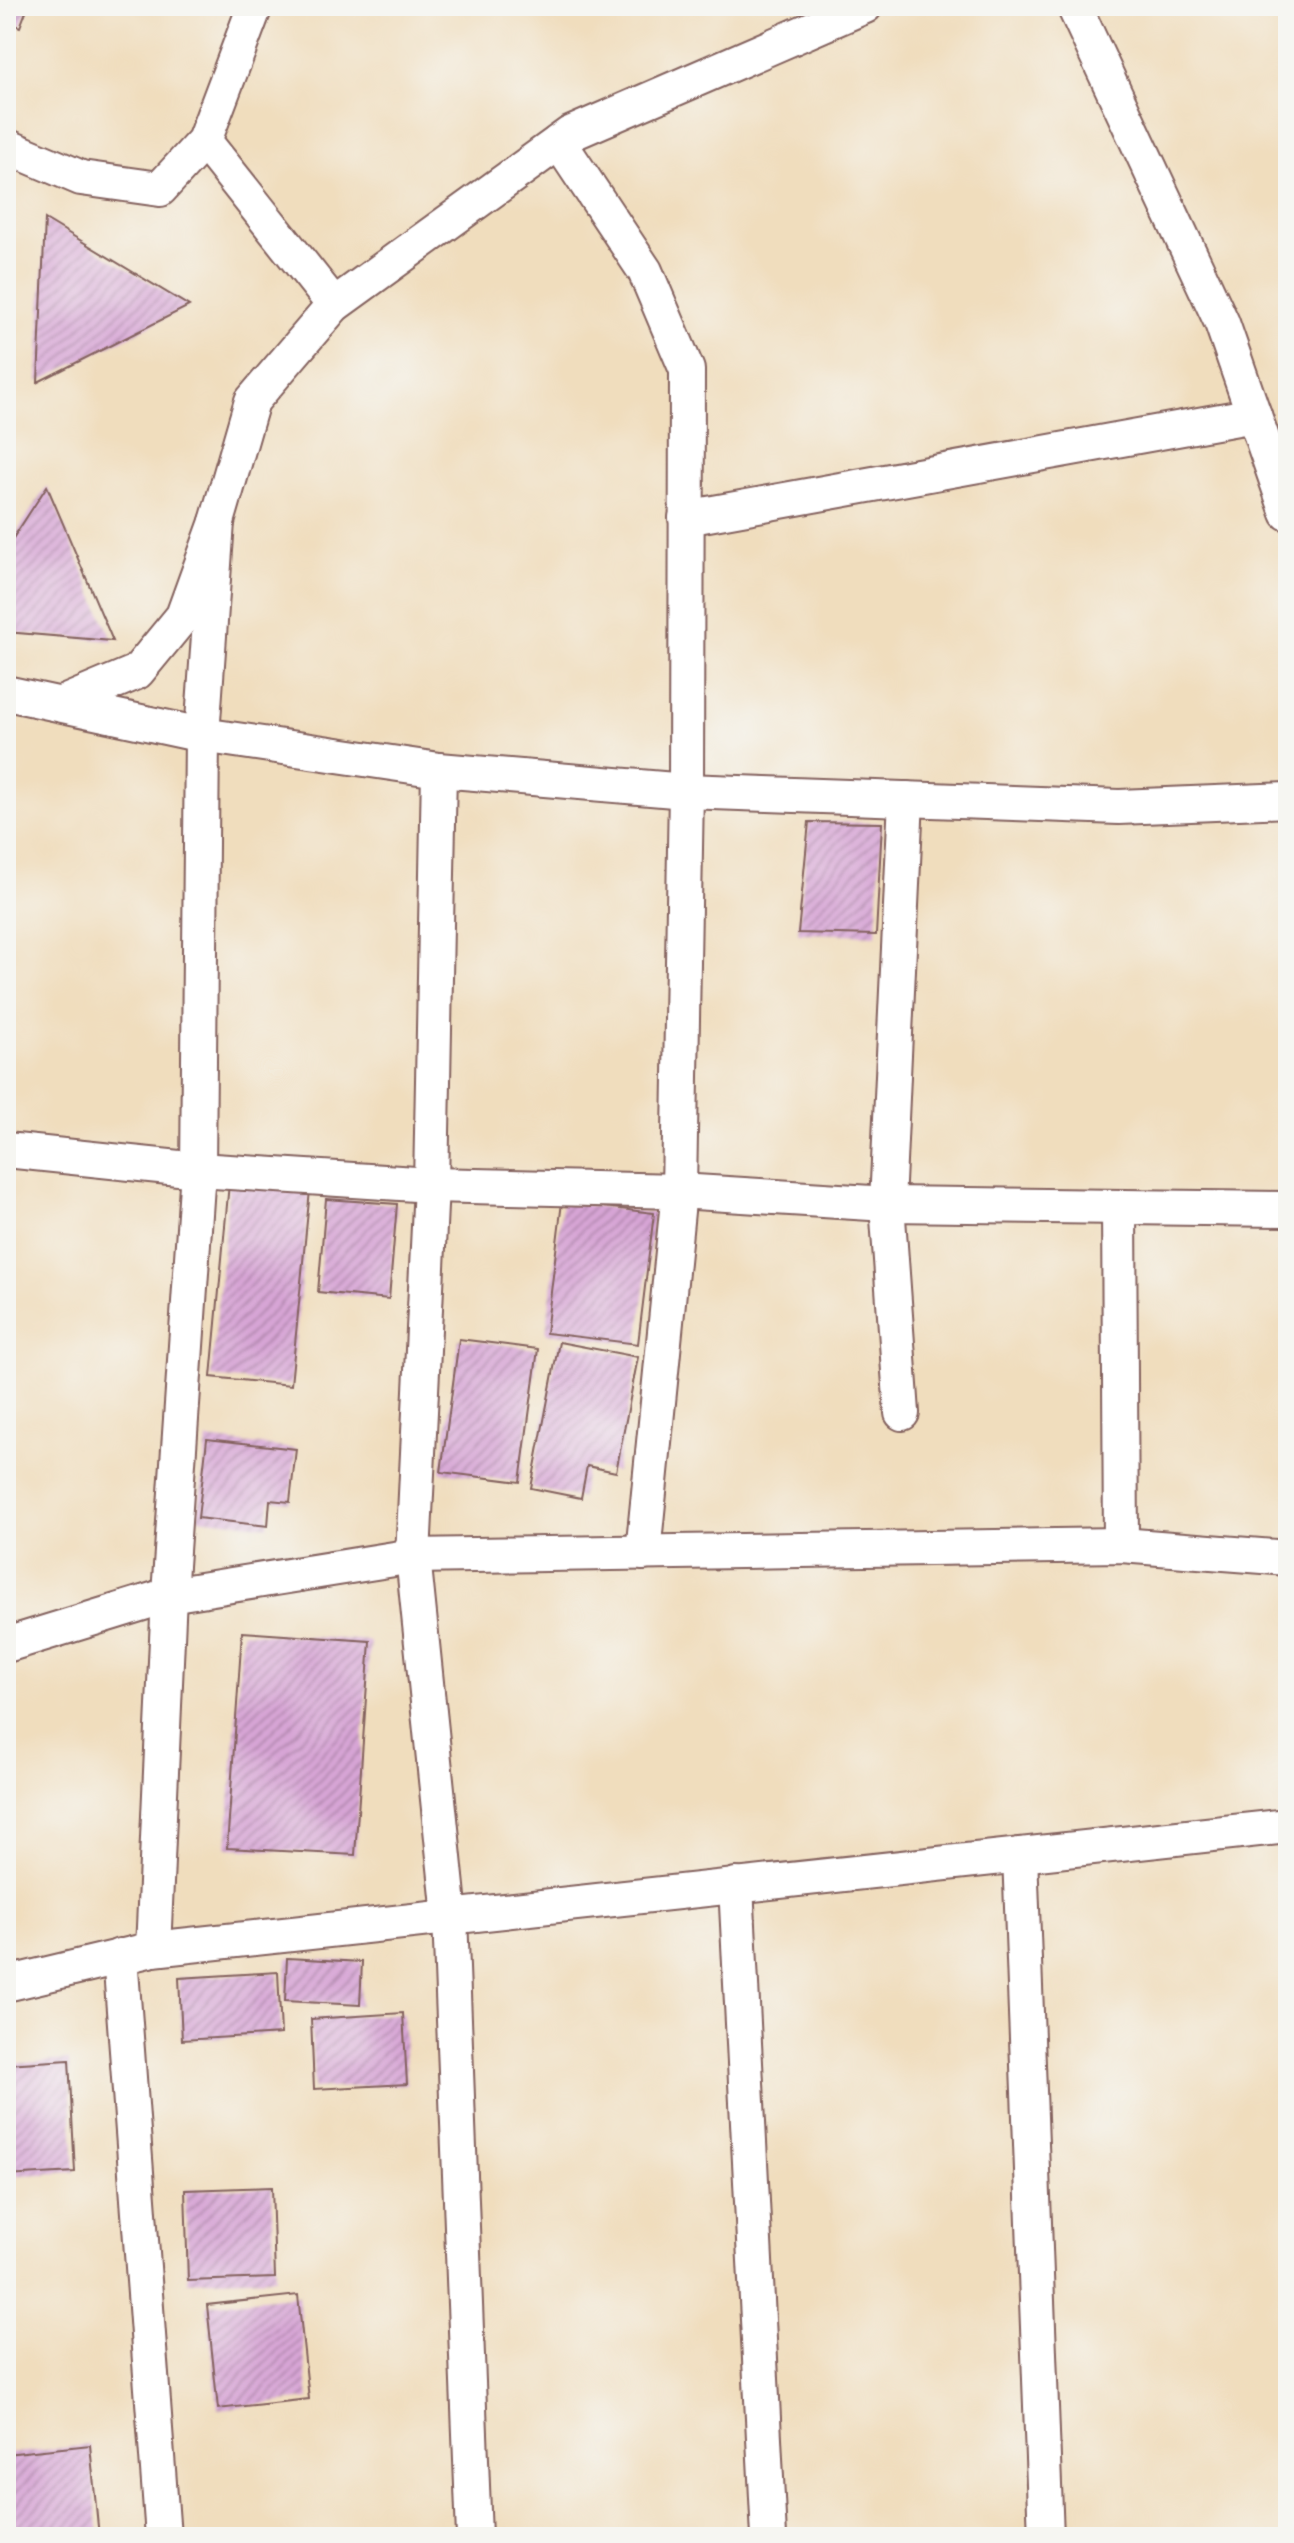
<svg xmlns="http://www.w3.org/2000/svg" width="1294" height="2543" font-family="Pangolin,sans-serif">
<defs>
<pattern id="building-hatch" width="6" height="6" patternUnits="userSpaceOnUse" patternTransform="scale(2)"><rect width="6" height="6" fill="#d7a5d5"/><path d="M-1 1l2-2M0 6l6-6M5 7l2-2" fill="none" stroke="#b086ad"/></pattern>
</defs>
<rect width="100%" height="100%" fill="#f6f6f2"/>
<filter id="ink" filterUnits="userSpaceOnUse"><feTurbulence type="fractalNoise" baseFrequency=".0125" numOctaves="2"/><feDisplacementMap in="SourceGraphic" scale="16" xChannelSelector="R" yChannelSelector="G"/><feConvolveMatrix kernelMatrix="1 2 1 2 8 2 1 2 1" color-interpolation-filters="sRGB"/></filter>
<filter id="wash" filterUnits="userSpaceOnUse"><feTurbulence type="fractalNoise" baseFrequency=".006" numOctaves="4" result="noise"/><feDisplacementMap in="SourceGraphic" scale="32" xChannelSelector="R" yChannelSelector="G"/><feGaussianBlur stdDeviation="1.8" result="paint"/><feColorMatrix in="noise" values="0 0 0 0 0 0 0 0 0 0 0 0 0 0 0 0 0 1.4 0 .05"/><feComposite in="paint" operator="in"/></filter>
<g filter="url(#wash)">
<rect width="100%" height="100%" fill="#f0ddbd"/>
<g id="blocks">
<g fill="url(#building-hatch)">
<path d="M6 6H28L20 27 6 22Z"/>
<path d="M45 219 189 306 38 382Z"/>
<path d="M47 486 113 641 6 632V549Z"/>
<path d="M809 822 882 823 876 935 798 933Z"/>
<path d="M229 1183 310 1190 291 1385 211 1377Z"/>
<path d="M326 1199 397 1204 389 1299 318 1292Z"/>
<path d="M562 1202 654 1213 638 1344 546 1333Z"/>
<path d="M459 1339 538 1349 520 1482 441 1472Z"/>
<path d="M559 1342 638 1357 616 1472 587 1466 581 1498 531 1488Z"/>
<path d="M207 1439 296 1449 290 1502 270 1500 268 1526 198 1518Z"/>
<path d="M242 1632 370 1641 355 1855 227 1848Z"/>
<path d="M287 1958 362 1962 360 2005 285 2001Z"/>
<path d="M278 1972 281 2034 182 2040 179 1978Z"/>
<path d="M403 2013 407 2084 314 2089 311 2019Z"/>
<path d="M69 2060 75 2172 6 2176V2064Z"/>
<path d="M272 2187 275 2278 188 2281 185 2190Z"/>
<path d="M298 2295 309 2399 218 2409 207 2305Z"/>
<path d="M90 2445 99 2537H6V2454Z"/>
</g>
</g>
</g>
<g filter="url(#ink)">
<use href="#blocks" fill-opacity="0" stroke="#84625e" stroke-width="2"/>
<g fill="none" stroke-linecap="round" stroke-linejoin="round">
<g stroke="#84625e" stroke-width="38">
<g id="minor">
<path d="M1074 6 1222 323 1288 513"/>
<path d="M204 141 334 305"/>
<path d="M559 142 645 271 687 370 686 791 679 1191 643 1553"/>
<path d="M6 146 81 178 160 189 204 141 255 6"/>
<path d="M686 518 1254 415"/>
<path d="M6 693 202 735 439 770 686 791 1119 807 1288 800"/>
<path d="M61 704 137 672 183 616 217 522 252 401 334 305 570 134 865 6"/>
<path d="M439 770 431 1185 413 1556 450 1916 474 2537"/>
<path d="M6 1150 198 1170 431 1185 679 1191 887 1204 1288 1209"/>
<path d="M1119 1207 1121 1545"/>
<path d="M902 1413 887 1204 906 799"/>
<path d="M6 1645 169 1595 413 1556 1121 1545 1288 1558"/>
<path d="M1020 1855 1046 2537"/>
<path d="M736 1885 769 2537"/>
<path d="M153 1949 169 1595 198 1170 202 735 217 522"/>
<path d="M120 1956 163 2537"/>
<path d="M6 1984 153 1949 1288 1826"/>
</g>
</g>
<use href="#minor" stroke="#fff" stroke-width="34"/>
</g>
</g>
<rect width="1294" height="2543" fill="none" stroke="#f6f6f2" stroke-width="32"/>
</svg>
